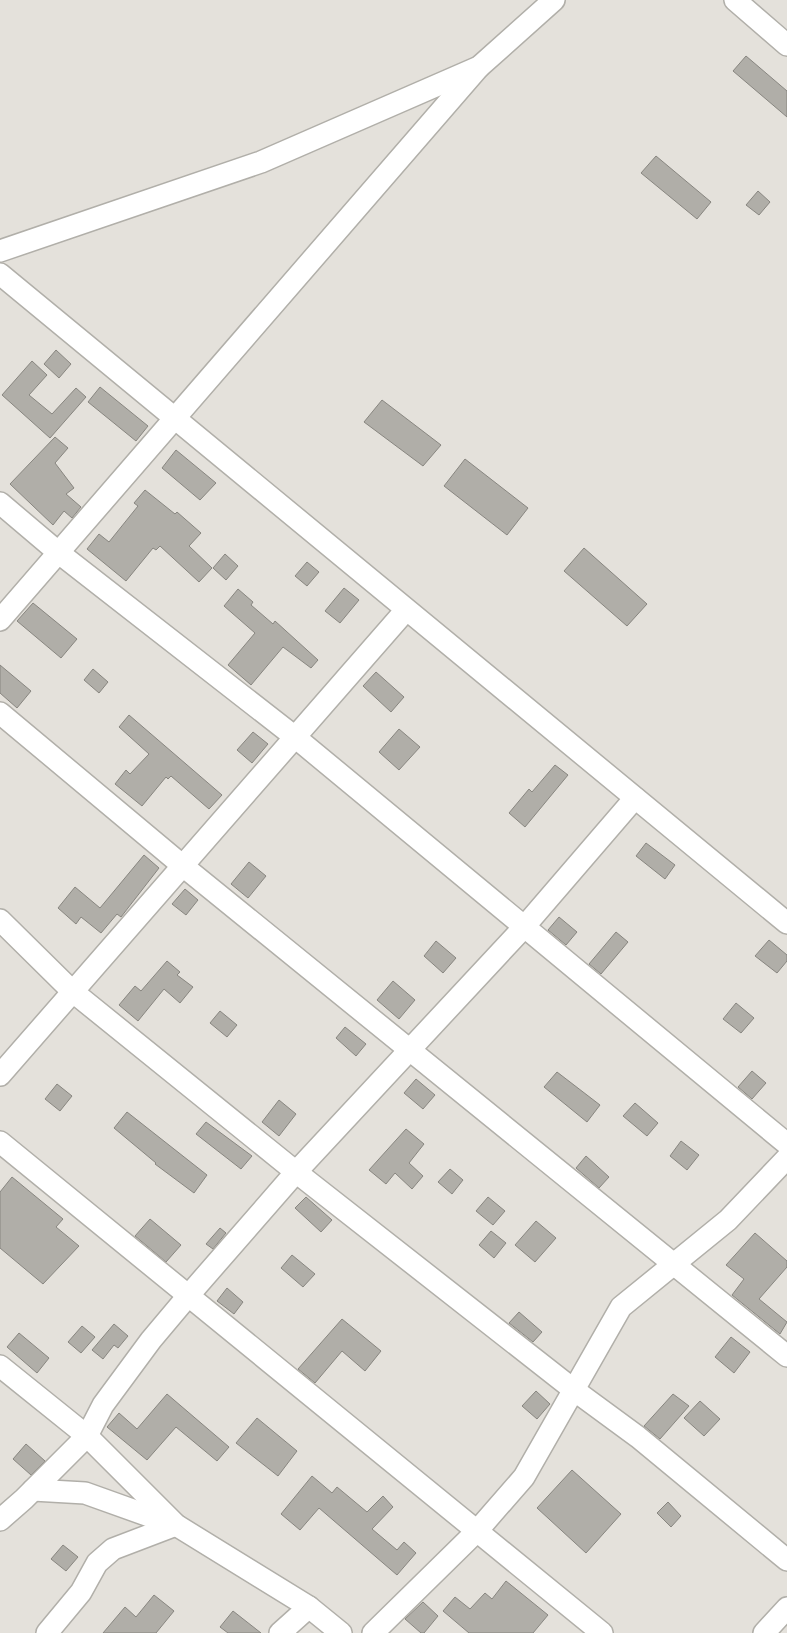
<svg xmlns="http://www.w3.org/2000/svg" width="787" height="1633" font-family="'Titillium Web',sans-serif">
<rect width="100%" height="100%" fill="#e4e1db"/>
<g fill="#b0aea8" stroke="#888680">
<path d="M746 56 787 91V117L733 71Z"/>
<path d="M656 156 711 202 697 219 641 173Z"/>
<path d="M758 191 770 202 759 215 746 205Z"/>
<path d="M56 350 71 364 59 378 44 364Z"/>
<path d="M32 361 47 375 29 395 52 414 76 388 86 397 50 438 2 395Z"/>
<path d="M100 387 148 426 136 441 88 402Z"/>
<path d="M382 400 441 445 423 466 364 422Z"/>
<path d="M55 437 68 448 55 463 74 488 66 494 81 507 72 518 64 511 53 525 10 484Z"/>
<path d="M176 450 216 483 200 500 162 468Z"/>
<path d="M465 459 528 508 507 535 444 486Z"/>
<path d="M145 490 175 514 177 512 201 533 189 546 212 568 199 582 160 546 156 550 153 548 126 581 87 549 99 534 109 542 138 506 134 503Z"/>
<path d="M584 548 647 604 627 626 564 571Z"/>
<path d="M225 554 238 566 226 580 213 568Z"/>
<path d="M307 562 319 572 307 586 295 576Z"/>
<path d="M344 588 359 600 340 623 325 611Z"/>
<path d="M238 589 253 602 251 605 273 624 275 621 318 660 311 668 283 647 251 685 228 665 255 633 224 606Z"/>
<path d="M33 603 77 639 61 658 17 621Z"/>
<path d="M0 665 31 691 17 708 0 693Z"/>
<path d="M93 669 108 682 99 693 84 680Z"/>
<path d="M376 672 404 697 391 712 363 686Z"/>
<path d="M129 715 222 795 209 809 171 776 168 779 166 777 142 806 115 784 126 770 130 774 149 754 119 727Z"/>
<path d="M399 729 420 747 399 770 379 752Z"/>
<path d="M253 732 268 744 252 763 237 750Z"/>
<path d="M555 765 568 775 525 827 509 813 529 789 532 792Z"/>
<path d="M646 843 675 865 665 879 636 856Z"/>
<path d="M144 855 159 868 121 917 117 914 101 933 81 917 76 924 58 908 75 887 100 908Z"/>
<path d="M249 862 266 876 248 898 231 884Z"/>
<path d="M185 889 198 900 186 915 172 904Z"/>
<path d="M559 917 577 932 566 945 548 930Z"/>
<path d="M616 932 628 942 601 974 589 964Z"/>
<path d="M769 940 787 955V961L777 973 755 956Z"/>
<path d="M436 941 456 958 443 973 424 956Z"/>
<path d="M167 961 180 972 177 975 193 987 180 1003 164 989 138 1021 119 1005 135 986 141 991Z"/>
<path d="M393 981 415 1000 399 1019 377 1000Z"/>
<path d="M736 1003 754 1018 741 1033 723 1019Z"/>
<path d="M220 1011 237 1025 227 1037 210 1023Z"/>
<path d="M345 1027 366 1044 356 1056 336 1038Z"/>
<path d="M752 1071 766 1083 752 1099 738 1087Z"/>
<path d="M557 1072 600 1105 587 1122 544 1087Z"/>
<path d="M416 1079 435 1095 423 1109 404 1093Z"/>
<path d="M57 1084 72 1096 60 1111 45 1099Z"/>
<path d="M279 1100 296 1114 279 1136 262 1122Z"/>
<path d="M635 1103 658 1123 647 1136 623 1116Z"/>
<path d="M127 1112 207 1175 194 1193 155 1164 156 1163 114 1128Z"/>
<path d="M206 1122 252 1156 241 1169 196 1134Z"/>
<path d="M406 1129 424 1144 409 1163 423 1176 412 1189 395 1173 386 1184 369 1170Z"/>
<path d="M681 1141 699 1155 687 1170 670 1156Z"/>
<path d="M586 1156 609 1177 599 1188 576 1168Z"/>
<path d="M450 1169 463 1180 452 1194 438 1182Z"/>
<path d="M12 1177 63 1219 56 1227 79 1246 43 1284 0 1248V1192Z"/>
<path d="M306 1197 332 1220 321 1232 295 1208Z"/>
<path d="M488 1197 505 1211 493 1225 476 1211Z"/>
<path d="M150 1219 181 1245 166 1262 135 1236Z"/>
<path d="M536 1221 556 1238 535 1262 515 1245Z"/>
<path d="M220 1228 226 1233 213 1249 206 1244Z"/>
<path d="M491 1231 506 1243 494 1258 479 1245Z"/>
<path d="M755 1233 787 1261V1267L759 1299 787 1322 780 1334 732 1295 744 1279 726 1265Z"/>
<path d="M292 1255 315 1274 303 1287 281 1268Z"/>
<path d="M227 1288 243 1302 234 1314 217 1301Z"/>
<path d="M519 1312 542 1332 533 1342 509 1323Z"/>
<path d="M342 1319 381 1351 365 1371 342 1351 315 1383 298 1369Z"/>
<path d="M114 1324 128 1336 118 1348 114 1345 103 1359 92 1350Z"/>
<path d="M82 1326 95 1337 81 1353 68 1342Z"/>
<path d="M19 1333 49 1358 37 1373 7 1347Z"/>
<path d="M731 1337 750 1352 734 1373 715 1357Z"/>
<path d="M536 1391 550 1404 537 1419 522 1406Z"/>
<path d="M167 1394 229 1447 217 1461 176 1427 147 1460 107 1427 119 1413 137 1429Z"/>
<path d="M673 1394 689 1406 660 1439 644 1426Z"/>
<path d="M700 1401 720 1419 704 1436 684 1418Z"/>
<path d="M257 1418 297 1451 278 1476 236 1443Z"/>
<path d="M26 1444 45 1461 31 1475 13 1459Z"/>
<path d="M572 1470 621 1514 586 1553 537 1508Z"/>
<path d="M312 1476 332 1493 337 1487 367 1512 383 1496 393 1507 372 1529 397 1550 404 1542 416 1553 397 1575 319 1508 300 1530 281 1514Z"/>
<path d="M668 1502 681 1516 671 1527 657 1513Z"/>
<path d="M63 1545 78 1557 66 1571 51 1559Z"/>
<path d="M506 1581 548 1615 533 1633H469L443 1611 455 1597 470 1609 485 1593 492 1599Z"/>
<path d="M154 1595 174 1611 156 1633H103L125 1607 136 1617Z"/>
<path d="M423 1602 438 1616 424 1633H421L405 1619Z"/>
<path d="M233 1611 261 1633H228L220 1627Z"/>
</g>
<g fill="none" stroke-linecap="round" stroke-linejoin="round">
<g stroke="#b1afa9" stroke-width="24">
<g id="minor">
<path d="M735 0 787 45"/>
<path d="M0 251 261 162 479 67 554 0"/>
<path d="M0 274 787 923"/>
<path d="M0 503 59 553 295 737 787 1144"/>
<path d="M0 620 479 67"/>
<path d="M0 713 183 866 787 1356"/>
<path d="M0 920 72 991 296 1172 574 1390 638 1437 787 1560"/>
<path d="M0 1075 406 610"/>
<path d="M0 1142 602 1633"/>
<path d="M0 1366 87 1436 176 1525 309 1607 341 1633"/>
<path d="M33 1490 85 1493 166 1522"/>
<path d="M0 1520 24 1499 87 1436 103 1405 151 1340 188 1296 296 1172 524 927 635 798"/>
<path d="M47 1633 81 1592 97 1563 113 1549 176 1525"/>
<path d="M280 1633 309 1607"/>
<path d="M373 1633 477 1531 524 1477 621 1307 728 1220 787 1158"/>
<path d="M764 1633 787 1608"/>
</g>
</g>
<use href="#minor" stroke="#fff" stroke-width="21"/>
</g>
</svg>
